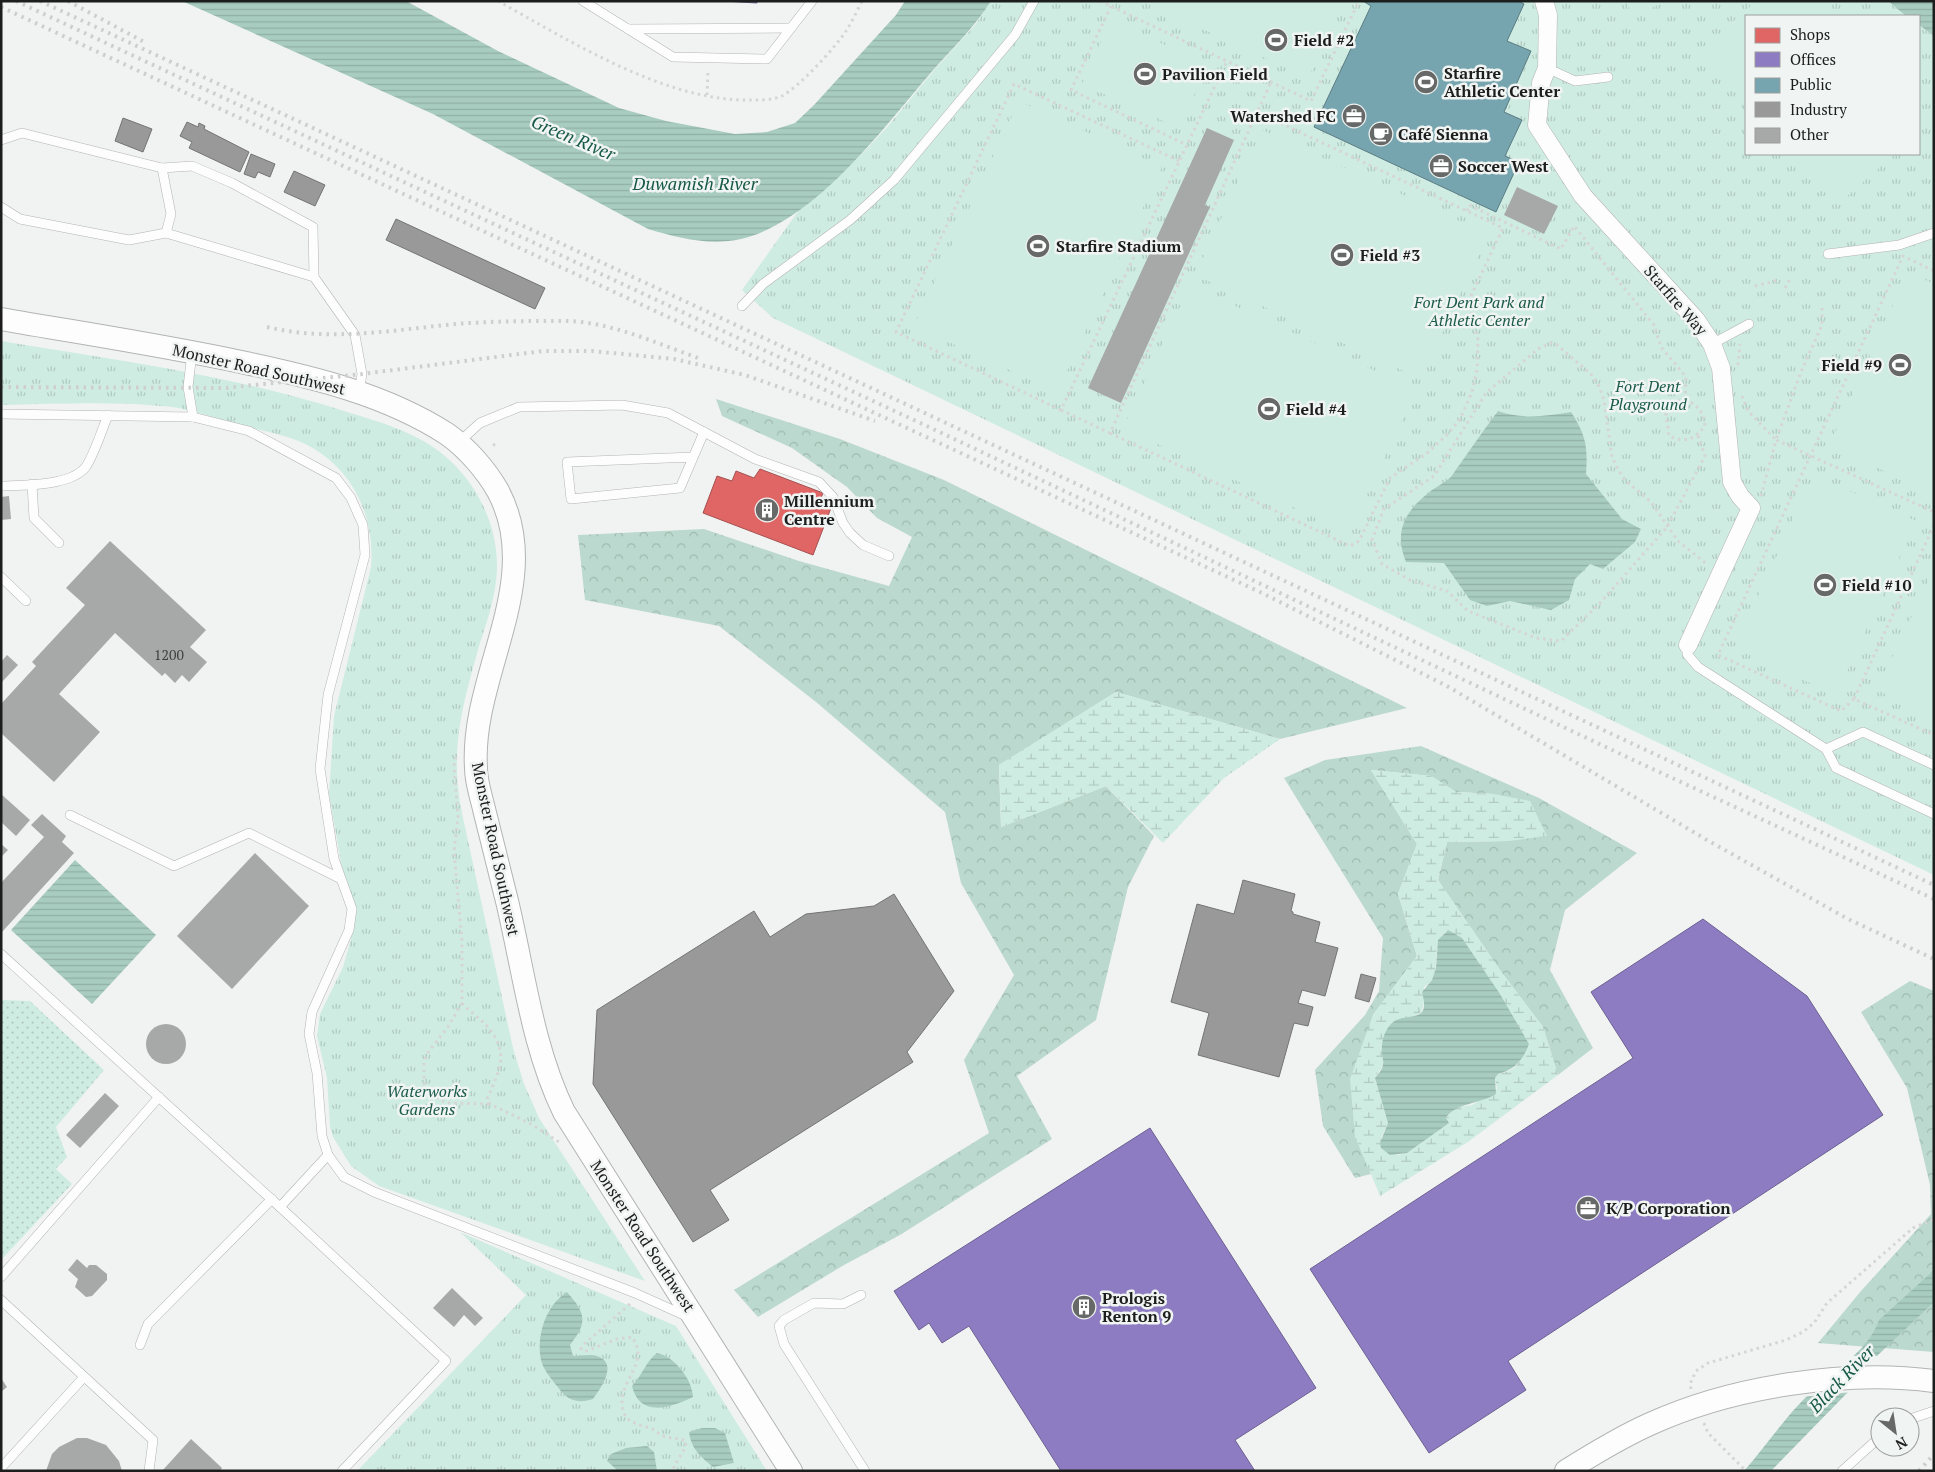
<svg xmlns="http://www.w3.org/2000/svg" width="1935" height="1472" font-family="'PT Serif',serif">
<defs>
<pattern id="grass-dots" width="8" height="8" patternUnits="userSpaceOnUse" patternTransform="scale(1.25)"><rect width="8" height="8" fill="#cfece2"/><path d="M2 2h.1M6 6h.1" fill="none" stroke="#b1cac1" stroke-width="1.8" stroke-linecap="round"/></pattern>
<pattern id="forest-crowns" width="20" height="18" patternUnits="userSpaceOnUse" patternTransform="scale(1.25)"><rect width="20" height="18" fill="#bbd9ce"/><path d="M2 6a3 3 0 1 1 6 0M12 15a3 3 0 1 1 6 0" fill="none" stroke="#a0bab0"/></pattern>
<pattern id="wetland-marsh" width="20" height="14" patternUnits="userSpaceOnUse" patternTransform="scale(1.25)"><rect width="20" height="14" fill="#cfece2"/><path d="M1 5h8M5 5V1M11 12h8M15 12V8" fill="none" stroke="#b1cac1"/></pattern>
<pattern id="park-tufts" width="24" height="20" patternUnits="userSpaceOnUse" patternTransform="scale(1.25)"><rect width="24" height="20" fill="#cfece2"/><path d="M3 7l-1-3M5 7V3M7 7l1-3M15 17l-1-3M17 17v-4M19 17l1-3" fill="none" stroke="#b1cac1"/></pattern>
<pattern id="water-rules" width="6" height="5" patternUnits="userSpaceOnUse" patternTransform="scale(1.25)"><rect width="6" height="5" fill="#a8ccc0"/><path d="M0 2.5h6" fill="none" stroke="#90afa5"/></pattern>
</defs>
<rect width="100%" height="100%" fill="#f1f3f2"/>
<path fill="url(#grass-dots)" d="M1 1000 30 1001 104 1070 56 1127 67 1157 56 1169 72 1184 1 1260Z"/>
<g fill="url(#forest-crowns)">
<path d="M716 399 840 439 944 480 1407 708 1280 739 1116 692 999 765 1001 827 1106 786 1154 836 1128 887 1096 1020 1017 1076 1052 1139 900 1235 844 1265 758 1317 734 1290 989 1133 964 1060 1014 975 961 883 945 812 816 702 719 626 585 600 578 535 704 529 799 561 889 586 912 537 877 518 847 487 792 448 722 416Z"/>
<path d="M1421 746 1539 798 1637 853 1565 910 1550 970 1593 1048 1558 1075 1543 1027 1502 973 1438 880 1447 842 1509 841 1494 794 1456 792 1431 776 1371 770 1417 844 1398 894 1417 956 1373 1015 1355 1136 1371 1174 1355 1178 1323 1126 1315 1070 1365 1015 1379 991 1383 938 1284 778 1325 760Z"/>
<path d="M1910 981 1934 991V1352L1818 1343 1861 1291 1931 1214 1930 1185 1907 1088 1861 1012Z"/>
</g>
<g fill="url(#wetland-marsh)" fill-rule="evenodd">
<path d="M1116 692 1280 739 1224 778 1163 843 1106 786 1001 827 999 765Z"/>
<path d="M1371 770 1431 776 1456 792 1494 794 1530 801 1547 836 1509 841 1447 842 1438 880 1502 973 1543 1027 1558 1075 1468 1142 1380 1196 1355 1136 1350 1079 1373 1015 1417 956 1398 894 1417 844ZM1448 930 1471 953 1494 986 1521 1058C1517 1068 1509 1072 1498 1074L1495 1078 1497 1089 1472 1105 1454 1108 1446 1118 1448 1123 1407 1153 1397 1155 1381 1138 1388 1123 1375 1078 1383 1065V1039L1400 1019C1426 1018 1424 1008 1424 987 1446 975 1427 944 1448 930Z"/>
</g>
<g fill="url(#park-tufts)">
<path d="M991 1H1888L1906 16H1746V154H1919V25L1934 36V875L773 318 742 290 799 210 861 155 888 126 935 69 975 25Z"/>
<path d="M1 341C116 360 232 375 344 411 377 421 413 431 440 452 476 480 498 524 497 569 496 595 488 619 480 643 463 704 449 749 462 813L513 1048 524 1084 539 1118 645 1281 379 1186 351 1166 333 1137 330 1127 327 1078 317 1036 320 1014 343 967 351 939 352 926 329 794 334 716 371 567C375 515 352 466 303 443 284 434 262 431 241 425 219 420 195 410 172 407 116 401 57 404 1 405Z"/>
<path d="M460 1232 676 1326 767 1471H357L526 1295Z"/>
</g>
<g fill="#cfece2">
<path d="M1142 1H1344L1308 78Z"/>
<path d="M1626 1H1665L1634 17Z"/>
<path d="M1756 1H1808L1821 16H1746V102L1701 50Z"/>
<path d="M1111 20 1208 65 1179 128 1082 84Z"/>
<path d="M1019 101 1162 167 1057 392 914 326Z"/>
<path d="M1262 130 1488 234 1421 379 1195 275Z"/>
<path d="M1792 154H1895L1837 205Z"/>
<path d="M1908 272 1934 284V486L1931 492 1829 446Z"/>
<path d="M1190 285 1416 390 1349 533 1123 428Z"/>
<path d="M1814 475 1916 521 1836 695 1734 648Z"/>
<path d="M1934 569V717L1877 690Z"/>
</g>
<g fill="url(#water-rules)">
<path d="M182 1H406L498 51 619 108 666 121 735 134 767 132 795 123 814 105 896 15 905 1H991C975 26 955 46 935 68 886 124 817 221 741 239 709 246 679 238 648 229L433 114Z"/>
<path d="M1888 1H1934V36L1919 25V16H1906Z"/>
<path d="M1498 411C1523 420 1546 416 1571 412 1586 435 1588 447 1586 474L1622 519 1641 529 1635 542 1603 569 1590 564 1575 579 1569 600 1551 610 1510 601 1487 606 1470 600 1444 563 1406 562C1393 530 1406 510 1432 490 1439 485 1449 481 1453 474 1468 453 1482 432 1498 411Z"/>
<path d="M75 860 156 935 92 1004 11 930Z"/>
<path d="M1448 930 1462 938 1500 994 1529 1044C1523 1060 1515 1070 1498 1074L1495 1078 1496 1094C1480 1104 1455 1103 1446 1118L1449 1123 1407 1153 1390 1155 1381 1148 1380 1143 1388 1123 1375 1078C1378 1074 1383 1069 1383 1064 1384 1061 1382 1057 1382 1053 1381 1043 1384 1031 1391 1024 1404 1010 1432 1027 1422 992L1432 980 1436 968 1438 940Z"/>
<path d="M1934 1270V1302L1878 1355 1848 1392 1771 1471H1744C1765 1447 1783 1420 1806 1397 1829 1373 1868 1353 1879 1320Z"/>
<path d="M567 1292C586 1314 588 1322 570 1345L573 1356C580 1356 590 1354 597 1356 619 1363 601 1388 593 1399 589 1400 582 1402 578 1401 568 1400 562 1393 557 1386 551 1379 543 1369 541 1360 536 1335 546 1305 567 1292Z"/>
<path d="M657 1353C675 1357 692 1379 693 1397 670 1408 640 1418 632 1386 642 1376 646 1361 657 1353Z"/>
<path d="M702 1428H715L725 1433 734 1463 713 1467C701 1457 691 1449 689 1432Z"/>
<path d="M647 1446 654 1452 657 1471H618L607 1461 611 1454 626 1448Z"/>
</g>
<path fill="#f1f3f2" d="M1849 1356H1880L1852 1392 1802 1397Z"/>
<path fill="#e06666" stroke="#a55050" d="M760 469 823 493 819 503 831 508 813 555 703 513 717 476 732 481 736 471 754 478Z"/>
<g fill="#8e7cc3" stroke="#6c6091">
<path d="M724 1H757V3Z"/>
<path d="M1703 919 1807 996 1883 1115 1508 1361 1526 1390 1429 1453 1310 1269 1633 1058 1591 992Z"/>
<path d="M1150 1128 1316 1388 1235 1440 1255 1471H1061L969 1326 942 1343 929 1323 919 1330 894 1291Z"/>
</g>
<path fill="#76a5af" stroke="#5b7c83" d="M1518 1 1524 4 1507 41 1531 51 1504 112 1522 120 1505 156 1519 162 1496 212 1314 127 1371 6 1363 1Z"/>
<g fill="#999" stroke="#747474">
<path d="M123 118 152 129 143 152 115 141Z"/>
<path d="M187 122 198 127 199 123 205 126 204 129 249 152 240 172 189 148 192 142 180 136Z"/>
<path d="M251 154 275 164 270 177 258 172 255 178 244 174Z"/>
<path d="M294 171 325 185 315 206 284 192Z"/>
<path d="M396 219 545 288 535 309 386 240Z"/>
<path d="M1243 880 1295 894 1291 911 1293 912V914L1320 922 1315 942 1338 948 1325 996 1302 990 1298 1003 1313 1007 1308 1026 1294 1023 1279 1077 1198 1055 1209 1013 1171 1002 1197 904 1234 914Z"/>
<path d="M894 894 954 991 907 1052 913 1062 710 1190 729 1220 693 1242 593 1084 597 1010 754 911 770 937 806 914 874 906Z"/>
<path d="M1361 974 1376 978 1369 1002 1355 998Z"/>
</g>
<g fill="#a7a8a8">
<path d="M1207 128 1234 140 1205 205 1210 207 1121 403 1088 388Z"/>
<path d="M1517 187 1558 206 1544 234 1504 215Z"/>
<path d="M9 496 11 519 1 520V497Z"/>
<path d="M110 541 206 630 190 647 207 662 189 682 182 675 175 683 165 673 162 676 115 633 59 694 100 732 54 782 1 733V704L36 666 32 662 85 605 66 588Z"/>
<path d="M7 655 18 665 1 683V662Z"/>
<path d="M1 794 30 820 16 836 1 822Z"/>
<path d="M42 814 66 836 62 842 74 853 2 932 1 883 44 837 31 825Z"/>
<path d="M1 844 8 850 1 857Z"/>
<path d="M255 853 309 906 232 989 177 936Z"/>
<circle cx="166" cy="1044" r="20"/>
<path d="M105 1093 119 1106 80 1148 66 1135Z"/>
<path d="M77 1259 87 1268 89 1265H96L107 1274V1280L92 1296 86 1297 75 1287 78 1279 68 1270Z"/>
<path d="M452 1288 483 1318 475 1326 464 1315 454 1327 433 1308Z"/>
<path d="M1 1378 7 1387 1 1392Z"/>
<path d="M77 1438H87L106 1445 119 1461 122 1471H46L52 1454 59 1447Z"/>
<path d="M191 1439 222 1468 220 1471H162Z"/>
</g>
<g fill="none" stroke-linecap="round" stroke-linejoin="round">
<g stroke="#b2b4b3" stroke-width="10">
<g id="service">
<path d="M583 1 673 57 767 59 812 1"/>
<path d="M628 29 791 28"/>
<path d="M1547 68 1575 81 1608 77"/>
<path d="M1 140 22 133 162 168"/>
<path d="M1 207 20 219 129 240 166 233 314 277 355 335 362 374 359 392"/>
<path d="M166 233 171 214 162 168 192 166 232 183 313 227 314 277"/>
<path d="M1828 254 1899 245 1934 233"/>
<path d="M742 306 763 284 850 220 894 180 1015 35 1034 1"/>
<path d="M1712 344 1749 324"/>
<path d="M192 353 188 387 193 417"/>
<path d="M1 414 193 417 249 431 336 478 351 498 363 525 365 555 328 695 320 769 334 859 352 909 349 930 312 1012 309 1034 317 1073 322 1136 328 1155 344 1177 374 1192 635 1293 686 1316"/>
<path d="M458 443 480 423 519 407 622 405 668 413 755 459 819 482 833 497 843 523 850 533 863 545 889 556"/>
<path d="M693 457 567 462 571 499 680 488 704 432"/>
<path d="M32 484 34 518 59 543"/>
<path d="M1 486C25 485 67 486 84 469 92 461 103 427 108 415"/>
<path d="M1 577 26 601"/>
<path d="M1688 645 1687 654 1698 667 1826 749 1836 768 1934 814"/>
<path d="M1826 749 1863 732 1934 765"/>
<path d="M70 815 174 866 249 833 341 879"/>
<path d="M1 954 280 1207 446 1361 342 1471"/>
<path d="M280 1207 328 1155"/>
<path d="M1 1277 159 1097"/>
<path d="M861 1295 843 1304 814 1303 784 1320 779 1326 784 1344 865 1471"/>
<path d="M1 1300 153 1440 149 1471"/>
<path d="M140 1345 148 1324 272 1199"/>
<path d="M1910 1419 1934 1411"/>
<path d="M1 1468 84 1377"/>
<path d="M1842 1471 1880 1437"/>
</g>
</g>
<g stroke="#b2b4b3" stroke-width="19">
<path id="minor" d="M1544 1 1548 15 1547 68 1541 83 1537 125 1583 196 1696 320 1712 344 1721 368 1732 482 1740 496 1751 508 1688 645"/>
</g>
<g stroke="#b2b4b3" stroke-width="24">
<g id="tertiary">
<path d="M1 319C81 333 161 345 241 362 312 377 385 394 447 434 467 448 486 470 498 491 546 581 470 675 476 768 476 782 481 796 484 809 492 840 499 870 507 901 524 972 532 1046 564 1112L791 1471"/>
<path d="M1566 1471C1593 1454 1621 1437 1650 1424 1731 1387 1845 1369 1934 1381"/>
</g>
</g>
<g stroke="#d5d5d5" stroke-width="3" stroke-dasharray="2.5 4" stroke-linecap="butt">
<path d="M498 1C570 41 668 103 753 100 763 100 773 100 782 96 799 87 835 48 846 31 852 22 857 11 862 1"/>
<path d="M1100 1 1311 101 1359 1"/>
<path d="M1111 6 1071 90 1187 145"/>
<path d="M707 95 708 72"/>
<path d="M1179 161 1014 84 896 332 1061 410 1227 61"/>
<path d="M1467 211 1469 205 1561 249 1574 226 1654 325 1661 347 1686 377 1685 399"/>
<path d="M1755 286 1778 280"/>
<path d="M1785 288 1791 277"/>
<path d="M1738 365 1740 344"/>
<path d="M1742 396 1748 411 1776 440 1801 372 1822 325V306"/>
<path d="M1685 399C1698 406 1703 411 1705 426 1694 440 1685 443 1669 436L1666 414 1675 402Z"/>
<path d="M1061 410 1110 433 1271 82"/>
<path d="M1110 433 1350 546 1359 541 1390 478 1427 453 1448 434 1460 419 1472 392 1477 370 1478 340 1469 300 1503 228 1257 112"/>
<path d="M1698 436 1705 456 1667 527 1601 602 1561 641 1536 638 1468 611 1447 591 1410 580 1382 564 1372 540 1384 509 1434 476 1486 393 1538 349 1551 343 1556 344 1593 376 1599 387 1604 400 1612 457 1619 471 1625 480 1651 502 1678 541 1708 565"/>
<path d="M493 444 496 446"/>
<path d="M1761 496 1776 440 1934 512"/>
<path d="M1934 525 1854 699 1934 735"/>
<path d="M1854 699 1841 711 1718 655 1903 256 1934 271"/>
<path d="M456 757 454 766 458 816 454 852 462 941V1003C469 1011 478 1017 485 1024 511 1052 500 1069 487 1099L490 1104 531 1124 559 1142"/>
<path d="M462 1003 448 1027 429 1051 424 1061V1083L434 1096 447 1103 490 1104"/>
<path d="M630 1304 583 1345 581 1349 586 1351 617 1339 632 1337C652 1365 613 1383 624 1413 628 1423 640 1425 650 1428 656 1430 660 1436 667 1437 673 1439 680 1438 686 1441 686 1452 675 1460 673 1471"/>
<path d="M1691 1389 1690 1384 1696 1371 1708 1363 1786 1340 1803 1332 1814 1323 1827 1303 1913 1228 1934 1219"/>
<path d="M1704 1423 1708 1433 1746 1471"/>
</g>
<use href="#service" stroke="#fdfdfd" stroke-width="9"/>
<use href="#minor" stroke="#fdfdfd" stroke-width="18"/>
<use href="#tertiary" stroke="#fdfdfd" stroke-width="22"/>
<g stroke="#cdcecd" stroke-width="4" stroke-dasharray="2.5 5" stroke-linecap="butt">
<path d="M16 1 931 428 1629 758 1934 899"/>
<path d="M40 1C672 295 1303 589 1934 885"/>
<path d="M68 1 144 42"/>
<path d="M1 7 1262 593 1447 686 1707 840 1848 919 1934 959"/>
<path d="M267 327C331 342 392 330 456 324 492 321 530 321 566 321 612 322 658 344 701 359"/>
<path d="M1 387 225 388 362 374 543 351H592L674 359 745 375 875 421"/>
<path d="M1919 1471 1934 1454"/>
</g>
</g>
<defs>
<g id="stadium-disc" transform="scale(1.25)"><circle r="9.5" fill="#676968" stroke="#f0f4f2"/><path d="M0-5a6.5 5 0 1 0 0 10a6.5 5 0 1 0 0-10ZM-3.5-1.8h7v3.6h-7Z" fill="#fff"/></g>
<g id="office-disc" transform="scale(1.25)"><circle r="9.5" fill="#676968" stroke="#f0f4f2"/><path d="M-6-3h4V-5.5h4V-3h4V5H-6ZM-1-4.5V-3h2v-1.5ZM-6 0V1H6V0Z" fill="#fff"/></g>
<g id="cafe-disc" transform="scale(1.25)"><circle r="9.5" fill="#676968" stroke="#f0f4f2"/><path d="M-5.5-4.5H6V0H3Q3 3.5 0 3.5H-2.5Q-5.5 3.5-5.5 0ZM3-3.2v2h1.7v-2ZM-6 4.5H4V6H-6Z" fill="#fff"/></g>
<g id="building-disc" transform="scale(1.25)"><circle r="9.5" fill="#676968" stroke="#f0f4f2"/><path d="M-4-6H4V6H1V3H-1V6H-4ZM-2.5-4.3h1.7v1.8h-1.7ZM.8-4.3h1.7v1.8H.8ZM-2.5-1h1.7V.8h-1.7ZM.8-1h1.7V.8H.8Z" fill="#fff"/></g>
</defs>
<g fill-rule="evenodd">
<use href="#stadium-disc" x="1276" y="40"/>
<use href="#stadium-disc" x="1145" y="74"/>
<use href="#stadium-disc" x="1426" y="82"/>
<use href="#office-disc" x="1354" y="116"/>
<use href="#cafe-disc" x="1381" y="134"/>
<use href="#office-disc" x="1441" y="166"/>
<use href="#stadium-disc" x="1038" y="246"/>
<use href="#stadium-disc" x="1342" y="255"/>
<use href="#stadium-disc" x="1900" y="365"/>
<use href="#stadium-disc" x="1269" y="409"/>
<use href="#building-disc" x="767" y="510"/>
<use href="#stadium-disc" x="1825" y="585"/>
<use href="#office-disc" x="1588" y="1208"/>
<use href="#building-disc" x="1084" y="1307"/>
</g>
<g text-anchor="middle" stroke-width="5" stroke-linejoin="round" paint-order="stroke">
<g font-size="14" fill="#3f4040">
<text x="169" y="660">1200</text>
</g>
<g font-size="16" font-weight="bold" fill="#1c1e1d" stroke="#f0f4f2" text-anchor="start">
<text x="1294" y="46">Field #2</text>
<text x="1444" y="79">Starfire<tspan x="1444" dy="18">Athletic Center</tspan></text>
<text x="1162" y="80">Pavilion Field</text>
<text x="1336" y="122" text-anchor="end">Watershed FC</text>
<text x="1398" y="140">Café Sienna</text>
<text x="1458" y="172">Soccer West</text>
<text x="1056" y="252">Starfire Stadium</text>
<text x="1360" y="261">Field #3</text>
<text x="1882" y="371" text-anchor="end">Field #9</text>
<text x="1286" y="415">Field #4</text>
<text x="784" y="507">Millennium<tspan x="784" dy="18">Centre</tspan></text>
<text x="1842" y="591">Field #10</text>
<text x="1606" y="1214">K/P Corporation</text>
<text x="1102" y="1304">Prologis<tspan x="1102" dy="18">Renton 9</tspan></text>
</g>
<g font-size="16" fill="#1c1e1d" stroke="#f0f4f2">
<text transform="translate(1676 300) rotate(49)" y="6">Starfire Way</text>
<text transform="translate(259 369) rotate(13)" y="6">Monster Road Southwest</text>
<text transform="translate(496 849) rotate(78)" y="6">Monster Road Southwest</text>
<text transform="translate(643 1236) rotate(57)" y="6">Monster Road Southwest</text>
</g>
<g font-size="16" font-style="italic" fill="#1a5b49" stroke="#f0f4f2">
<text x="1479" y="308">Fort Dent Park and<tspan x="1479" dy="18">Athletic Center</tspan></text>
<text x="1648" y="392">Fort Dent<tspan x="1648" dy="18">Playground</tspan></text>
<text x="427" y="1097">Waterworks<tspan x="427" dy="18">Gardens</tspan></text>
</g>
<g font-size="18" font-style="italic" fill="#175947" stroke="#f0f4f2">
<text transform="translate(573 138) rotate(23)" y="6">Green River</text>
<text x="695" y="190">Duwamish River</text>
<text transform="translate(1842 1379) rotate(-46)" y="6">Black River</text>
</g>
</g>
<rect width="1935" height="1472" fill="none" stroke="#1c1e1d" stroke-width="5"/>
<rect x="1745" y="15" width="175" height="140" fill="#f0f4f2" stroke="#9b9e9d"/>
<rect x="1755" y="28" width="25" height="15" fill="#e06666" stroke="#9b9e9d"/>
<text x="1790" y="40" font-size="15" fill="#1c1e1d">Shops</text>
<rect x="1755" y="52" width="25" height="15" fill="#8e7cc3" stroke="#9b9e9d"/>
<text x="1790" y="65" font-size="15" fill="#1c1e1d">Offices</text>
<rect x="1755" y="78" width="25" height="15" fill="#76a5af" stroke="#9b9e9d"/>
<text x="1790" y="90" font-size="15" fill="#1c1e1d">Public</text>
<rect x="1755" y="102" width="25" height="15" fill="#999999" stroke="#9b9e9d"/>
<text x="1790" y="115" font-size="15" fill="#1c1e1d">Industry</text>
<rect x="1755" y="128" width="25" height="15" fill="#a7a8a8" stroke="#9b9e9d"/>
<text x="1790" y="140" font-size="15" fill="#1c1e1d">Other</text>
<g transform="translate(1895 1432) rotate(150)"><circle r="24" fill="#f0f4f2" stroke="#9b9e9d"/>
<path d="M0-4L9 19L0 12L-9 19Z" fill="#676968"/>
<text y="-8" font-size="14" font-weight="bold" text-anchor="middle" fill="#1c1e1d">N</text>
</g>
</svg>
